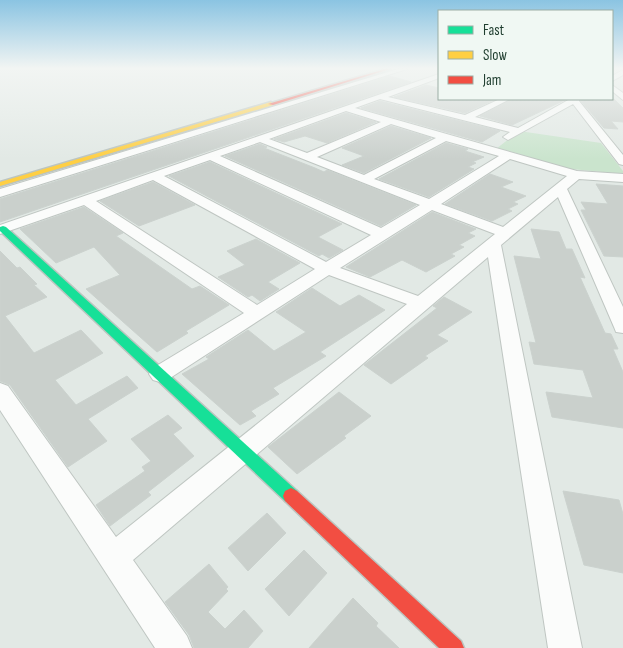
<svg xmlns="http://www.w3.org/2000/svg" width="623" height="648" font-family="'Sofia Sans Condensed',sans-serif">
<rect width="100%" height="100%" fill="#e2e9e5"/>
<path fill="#cae4cd" d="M519 131 601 143 623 171V174L561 168 496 149Z"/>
<g fill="#cad0cc" stroke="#cbd2ce">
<path d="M390 76 411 82 0 222V199Z"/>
<path d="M426 85 439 88V99H496L465 113 394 97Z"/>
<path d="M512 99H567L512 125 480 116Z"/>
<path d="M582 99H614L623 108V122L611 121 618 129 604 128 581 101Z"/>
<path d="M380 101 500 131 482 142 361 108Z"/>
<path d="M346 113 376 122 327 143 305 136 284 142 274 139Z"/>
<path d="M391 126 431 138 364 173 342 165 364 156 342 148Z"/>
<path d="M446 143 468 149 465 151 484 157 472 162 476 163 468 167 474 169 429 197 379 179Z"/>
<path d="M260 144 267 147 264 148 315 168 324 172 327 170 416 205 381 226 225 156Z"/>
<path d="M210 162 342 224 318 237 343 250 329 258 322 254 319 256 169 176Z"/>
<path d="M490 174 513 182 501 187 526 196 513 202 518 204 508 209 512 211 492 221 445 204Z"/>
<path d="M153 182 195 205 139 226 100 201Z"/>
<path d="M596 184 623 186V257L604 256 581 210H586L581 202 608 204Z"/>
<path d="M84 207 123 233 116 236 192 289 200 286 229 305 186 331 188 333 157 352 86 289 120 275 94 247 56 263 20 229Z"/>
<path d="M432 212 476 229 468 233 475 236 459 245 464 247 451 254 455 256 426 272 402 260 370 277 346 267Z"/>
<path d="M531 229 559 232 566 249H572L585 278 580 277 605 333 611 334 618 349H613L623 372V428L552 417 546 392 593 398 583 370 534 364 529 342 536 343 514 256 541 259Z"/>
<path d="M256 239 300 263 268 282 279 289 260 301 252 295 248 297 218 277 245 265 227 251Z"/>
<path d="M0 251 17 268 20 267 37 284 34 285 47 297 5 316 34 353 81 330 103 353 55 380 76 405 127 376 138 388 88 419 107 441 68 467 10 385 0 381Z"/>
<path d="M312 288 340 306 359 295 385 310 320 352 326 356 273 388 279 394 251 411 256 416 240 425 182 374 209 359 206 357 248 330 274 351 306 332 276 312Z"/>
<path d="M444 297 472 312 437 335 448 341 425 356 428 358 391 384 364 365 437 308 433 306Z"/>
<path d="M339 392 371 416 344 436 346 438 297 474 268 447Z"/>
<path d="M168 415 182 428 173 434 194 456 148 492 151 495 110 526 96 505 145 471 142 467 151 461 131 439Z"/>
<path d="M563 491 619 500 623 514V573L584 565Z"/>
<path d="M267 513 286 533 248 571 228 548Z"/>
<path d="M304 550 327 573 289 616 265 589Z"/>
<path d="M209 564 228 587 226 589 228 591 208 612 225 629 244 610 263 631 248 648H194L189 635 165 602Z"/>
<path d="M353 598 378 623 376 626 399 648H309Z"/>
</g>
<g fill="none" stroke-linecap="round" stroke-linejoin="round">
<g stroke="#bfc6c2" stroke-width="2">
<g id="street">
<path d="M398 69H407L0 197V189Z"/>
<path d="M623 70V75L612 81V76Z"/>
<path d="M439 74V78L388 97 465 115 500 99H510L475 117 518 128 570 99H580L579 101 623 155V165L619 164 573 104 508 140 503 137 510 132 380 99 355 108 577 171 623 174V182L579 179 567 189 623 307V333L616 332 614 327 558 197 501 245 582 648H548L488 257 133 560 187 636 192 648H155L0 410V383L8 386 116 537 407 304 329 275 167 380 160 382 153 380 149 374 153 368 244 313 84 205 0 234V225ZM346 111 381 122 307 153 269 139ZM391 124 436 138 364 175 317 157ZM446 141 499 156 429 199 374 179ZM260 142 420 205 381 228 220 156ZM510 159 567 176 503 227 441 204ZM210 160 371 235 326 262 164 176ZM153 180 315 269 257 305 96 201ZM432 210 495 234 418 296 340 268Z"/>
<path d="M612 85 623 93V100L612 91Z"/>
</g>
</g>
<g stroke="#bcc5c0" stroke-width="3">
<path id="fast" d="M3 226 6 227 297 491 299 496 297 501 291 504 285 501 0 231V227Z"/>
</g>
<g stroke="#bcc5c0" stroke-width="3">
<path id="slow" d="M271 102 273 105 0 186V182Z"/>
</g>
<g stroke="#bcc5c0" stroke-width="3">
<g id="jam">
<path d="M385 69H390L273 105 268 104Z"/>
<path d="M291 488 297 491 461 641 464 648H439L285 501 283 496 285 491Z"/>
</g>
</g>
<use href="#street" fill="#fbfcfb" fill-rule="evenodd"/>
<use href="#fast" fill="#16e098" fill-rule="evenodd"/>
<use href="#slow" fill="#ffcf43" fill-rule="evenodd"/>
<use href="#jam" fill="#f24e42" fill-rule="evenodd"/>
</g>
<linearGradient id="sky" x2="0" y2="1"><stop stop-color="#8bc4e2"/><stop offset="0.43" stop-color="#f2f5f3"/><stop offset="1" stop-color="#f2f5f3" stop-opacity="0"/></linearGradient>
<rect width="623" height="159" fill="url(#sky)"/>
<rect x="438" y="10" width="175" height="90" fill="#f0f8f3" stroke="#9caea5"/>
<rect x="448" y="26" width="25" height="8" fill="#16e098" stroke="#9caea5"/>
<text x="483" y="35" font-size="15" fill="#1f3e2f">Fast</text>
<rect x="448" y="51" width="25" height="8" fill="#ffcf43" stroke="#9caea5"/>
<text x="483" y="60" font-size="15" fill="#1f3e2f">Slow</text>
<rect x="448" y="76" width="25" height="8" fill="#f24e42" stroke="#9caea5"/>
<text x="483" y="85" font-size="15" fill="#1f3e2f">Jam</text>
</svg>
